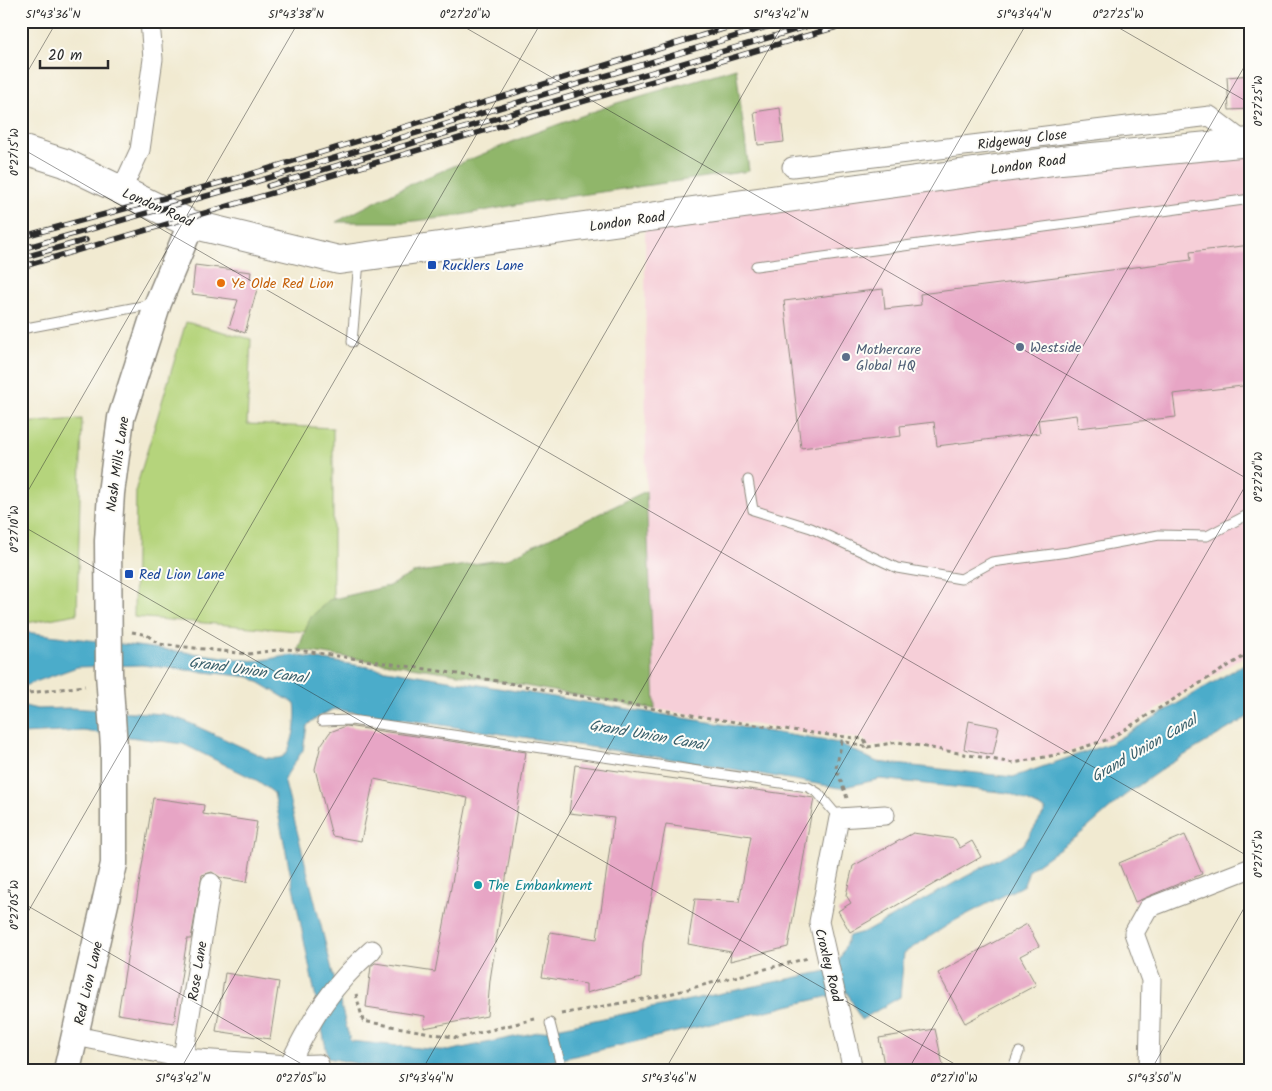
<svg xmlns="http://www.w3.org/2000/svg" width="1272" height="1091" font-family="Kalam,sans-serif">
<rect width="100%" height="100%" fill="#fdfcf7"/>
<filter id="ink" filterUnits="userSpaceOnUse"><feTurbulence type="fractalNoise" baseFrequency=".02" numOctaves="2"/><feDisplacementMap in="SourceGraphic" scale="10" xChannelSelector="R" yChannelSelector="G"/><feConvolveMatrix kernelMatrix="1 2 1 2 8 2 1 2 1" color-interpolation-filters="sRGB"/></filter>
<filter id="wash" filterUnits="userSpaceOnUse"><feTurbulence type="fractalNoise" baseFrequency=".0096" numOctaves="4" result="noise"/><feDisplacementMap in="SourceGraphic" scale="20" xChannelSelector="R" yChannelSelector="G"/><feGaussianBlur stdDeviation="1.12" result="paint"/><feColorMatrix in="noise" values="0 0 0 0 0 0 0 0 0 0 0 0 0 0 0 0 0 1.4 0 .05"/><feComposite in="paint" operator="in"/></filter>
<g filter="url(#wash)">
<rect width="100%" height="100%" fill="#f1ead1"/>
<path fill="#f6cfd8" d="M1251 142V652L1109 739 1066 753 1013 763 898 742 868 747 864 739 814 734 655 709 646 491 645 218Z"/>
<g fill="#b5d47b" stroke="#708053">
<path d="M186 322 251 339 247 424 333 428V634L134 617 136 488Z"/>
<path d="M82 419 77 614 21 624V423Z"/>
</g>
<g fill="#90b66b" stroke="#5e704b">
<path d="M736 68 749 171 531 202 451 217 405 222H336L408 185 529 135 617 103Z"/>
<path d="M646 491 655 709 452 673 298 650 310 618 329 600 389 586 413 573 506 559Z"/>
</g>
<path fill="#4bacca" stroke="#3b6c7a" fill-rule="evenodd" d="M25 632 256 661 293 655 839 743 877 762 1013 777 1111 743 1251 660V715L1165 767 1124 796 1084 831 1029 870 1024 885 956 920 904 953 900 997 861 1020 847 992 515 1070H391L328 1058 274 793 258 781 183 744 83 731 21 734V705L37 709 71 708 163 714 185 721 266 758C271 758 278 759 282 757 293 751 298 716 295 704L250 677 142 665 77 667 21 687V633ZM333 709 698 763 840 788 880 779 1009 793 1046 810 1023 845 867 931 849 936 836 969 448 1051 350 1041 284 779 303 750 307 726 312 721Z"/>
<g id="blocks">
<g fill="#e7a5c5">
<path d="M1251 75V109L1229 110 1227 77Z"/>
<path d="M780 108 784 142 758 145 754 112Z"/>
<path d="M1251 245V385L1173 394 1176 417 1078 428 1076 415 1038 420 1040 433 937 446 934 422 900 426 901 436 801 448 784 301 883 289 885 309 921 305 920 294 1191 260 1190 252Z"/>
<path d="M195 265 251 272 250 279 259 282 245 333 229 327 238 300 192 294Z"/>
<path d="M969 721 999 727 993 755 964 749Z"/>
<path d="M346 726 526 752 490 980 487 1016 424 1028 425 1016 366 1007 371 966 375 963 435 972 468 798 374 779 361 841 332 836 315 769 321 745 330 732Z"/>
<path d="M575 765 814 798 788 947 730 961 731 952 688 944 695 899 739 902 751 836 666 824 643 943 641 978 586 993V984L542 977 550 932 597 939 614 818 569 813Z"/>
<path d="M153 798 204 805 203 814 257 822 247 882 221 878 212 872 202 875 191 939H187L174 1023 118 1014Z"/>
<path d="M913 833 955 839 960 848 972 841 981 857 850 932 838 911 851 903 846 895 853 866Z"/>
<path d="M1185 835 1202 874 1135 902 1119 863Z"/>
<path d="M1027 924 1039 946 1020 956 1036 985 965 1023 938 973Z"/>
<path d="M225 973 279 982 270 1039 216 1031Z"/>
<path d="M935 1029 944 1070H885L879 1038Z"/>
</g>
</g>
</g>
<g filter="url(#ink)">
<use href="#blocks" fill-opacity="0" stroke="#8e8a7e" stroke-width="1"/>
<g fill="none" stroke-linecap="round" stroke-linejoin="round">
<g stroke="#8e8a7e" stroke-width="11">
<g id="lane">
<path d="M756 266 1251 199"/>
<path d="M21 329 153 304"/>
<path d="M352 342 359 261"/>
<path d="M748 480 753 510 811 528 897 568 961 579 992 562 1068 552 1159 535 1207 536 1251 513"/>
<path d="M322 721 351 720 808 787 818 793 839 818"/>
<path d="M550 1023 562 1070"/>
<path d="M1012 1070 1019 1052"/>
</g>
</g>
<g stroke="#8e8a7e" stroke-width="21">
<g id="street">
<path d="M792 167 1210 116 1244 142"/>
<path d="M121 191 140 150 153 59 150 21"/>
<path d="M76 1036 183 1058 289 1065C312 1018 332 985 372 950"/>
<path d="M183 1058 211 883"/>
<path d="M289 1065 319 1064 320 1070"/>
<path d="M853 1070 819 922 839 818 885 815"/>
<path d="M1149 1070 1151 980 1134 933 1148 908 1251 868"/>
</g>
</g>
<g stroke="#8e8a7e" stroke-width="29">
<path id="secondary" d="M67 1070 114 864V747L109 673 108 541 111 493 121 418 158 303 191 224"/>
</g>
<g stroke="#8e8a7e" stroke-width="30">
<path id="primary" d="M21 149 65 163 191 224 339 260 1061 160 1251 142"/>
</g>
<g stroke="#8e8a7e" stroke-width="3" stroke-dasharray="4 4" stroke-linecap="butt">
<path d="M132 632 147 635 159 644 248 654 284 649 298 650C349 658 401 665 452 673 589 697 726 724 864 739L868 747 898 742 1013 763 1066 753 1109 739 1251 652"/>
<path d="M21 694 85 686"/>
<path d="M847 798 836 768 842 741 868 747"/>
<path d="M356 994 363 1021 458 1038 535 1019"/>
<path d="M561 1014 665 995 808 958"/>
<path d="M341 1066 356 1070"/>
</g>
<use href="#lane" stroke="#fff" stroke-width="9"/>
<use href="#street" stroke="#fff" stroke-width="19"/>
<use href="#secondary" stroke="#fff" stroke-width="26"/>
<use href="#primary" stroke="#fff" stroke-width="28"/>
<g stroke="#2b2b2b" stroke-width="5.5">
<g id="rail">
<path d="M268 186 825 21"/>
<path d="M21 237 238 178 749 21"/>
<path d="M21 249 245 185 786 21"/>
<path d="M21 258 86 240"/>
<path d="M21 267 857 21"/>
</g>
</g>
<use href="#rail" stroke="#fdfcf7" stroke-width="4" stroke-dasharray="11" stroke-linecap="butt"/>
</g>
</g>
<path fill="none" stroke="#2b2b2b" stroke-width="1" stroke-opacity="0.45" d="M454 21 1251 481M1107 21 1251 104M21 83 57 21M21 148 1251 858M21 503 299 21M21 525 965 1070M21 902 312 1070M21 924 542 21M180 1070 785 21M422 1070 1028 21M665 1070 1251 55M908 1070 1251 476M1151 1070 1251 896"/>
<g fill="#1a4fb4" stroke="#fdfcf7" stroke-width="2">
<rect x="427" y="260" width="10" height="10" rx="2.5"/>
<rect x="124" y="569" width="10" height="10" rx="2.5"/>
</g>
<circle fill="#e8710a" stroke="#fdfcf7" stroke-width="2" cx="221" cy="283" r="5"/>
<g fill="#5c6f8a" stroke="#fdfcf7" stroke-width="2">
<circle cx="1020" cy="347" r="5"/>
<circle cx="846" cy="357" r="5"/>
</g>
<circle fill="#0f9aa8" stroke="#fdfcf7" stroke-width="2" cx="478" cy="885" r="5"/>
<g text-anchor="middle" stroke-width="4" stroke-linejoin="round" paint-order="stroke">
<g font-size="14" fill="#2b2b2b" stroke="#fdfcf7">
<text transform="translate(1022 139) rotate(-7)" y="5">Ridgeway Close</text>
<text transform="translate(1028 164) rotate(-8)" y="5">London Road</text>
<text transform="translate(158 207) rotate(24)" y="5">London Road</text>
<text transform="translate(627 221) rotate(-8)" y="5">London Road</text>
<text transform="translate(117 464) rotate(-82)" y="5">Nash Mills Lane</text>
<text transform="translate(829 965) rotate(76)" y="5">Croxley Road</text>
<text transform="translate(197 971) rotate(-81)" y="5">Rose Lane</text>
<text transform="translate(88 983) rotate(-77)" y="5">Red Lion Lane</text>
</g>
<g font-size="14" fill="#164399" stroke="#fdfcf7" text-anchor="start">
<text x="442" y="270">Rucklers Lane</text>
<text x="139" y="579">Red Lion Lane</text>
</g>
<g font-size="14" fill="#c56008" stroke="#fdfcf7" text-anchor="start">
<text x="231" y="288">Ye Olde Red Lion</text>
</g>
<g font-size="14" fill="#4e5e75" stroke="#fdfcf7" text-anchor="start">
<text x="1030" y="352">Westside</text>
<text x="856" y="354">Mothercare<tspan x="856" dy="16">Global HQ</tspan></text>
</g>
<g font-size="14" fill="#0d838f" stroke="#fdfcf7" text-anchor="start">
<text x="488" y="890">The Embankment</text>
</g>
<g font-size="15" font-style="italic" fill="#385f6b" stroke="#fdfcf7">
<text transform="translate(248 670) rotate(8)" y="5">Grand Union Canal</text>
<text transform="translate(648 735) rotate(10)" y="5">Grand Union Canal</text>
<text transform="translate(1144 748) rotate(-30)" y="5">Grand Union Canal</text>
</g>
</g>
<rect width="1272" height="1091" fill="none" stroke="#fdfcf7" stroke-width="55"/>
<path d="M40 60v8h68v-8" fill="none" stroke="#2b2b2b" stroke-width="2.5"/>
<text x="48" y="60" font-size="15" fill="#2b2b2b" stroke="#fdfcf7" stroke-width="4" paint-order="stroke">20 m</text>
<rect x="28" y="28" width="1216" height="1036" fill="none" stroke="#2b2b2b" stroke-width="2"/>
<g font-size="12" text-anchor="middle" fill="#2b2b2b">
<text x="53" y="18">51°43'36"N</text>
<text x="296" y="18">51°43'38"N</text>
<text x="465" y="18">0°27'20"W</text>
<text x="781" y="18">51°43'42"N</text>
<text x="1024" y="18">51°43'44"N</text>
<text x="1118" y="18">0°27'25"W</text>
<text transform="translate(1258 101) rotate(-90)" y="4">0°27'25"W</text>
<text transform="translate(14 152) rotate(-90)" y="4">0°27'15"W</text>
<text transform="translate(1258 477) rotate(-90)" y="4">0°27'20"W</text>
<text transform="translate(14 529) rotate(-90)" y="4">0°27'10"W</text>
<text transform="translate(1258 854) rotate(-90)" y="4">0°27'15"W</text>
<text transform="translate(14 905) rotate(-90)" y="4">0°27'05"W</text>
<text x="183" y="1082">51°43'42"N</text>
<text x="301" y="1082">0°27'05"W</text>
<text x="426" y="1082">51°43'44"N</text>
<text x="669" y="1082">51°43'46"N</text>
<text x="954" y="1082">0°27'10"W</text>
<text x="1154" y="1082">51°43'50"N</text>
</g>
</svg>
